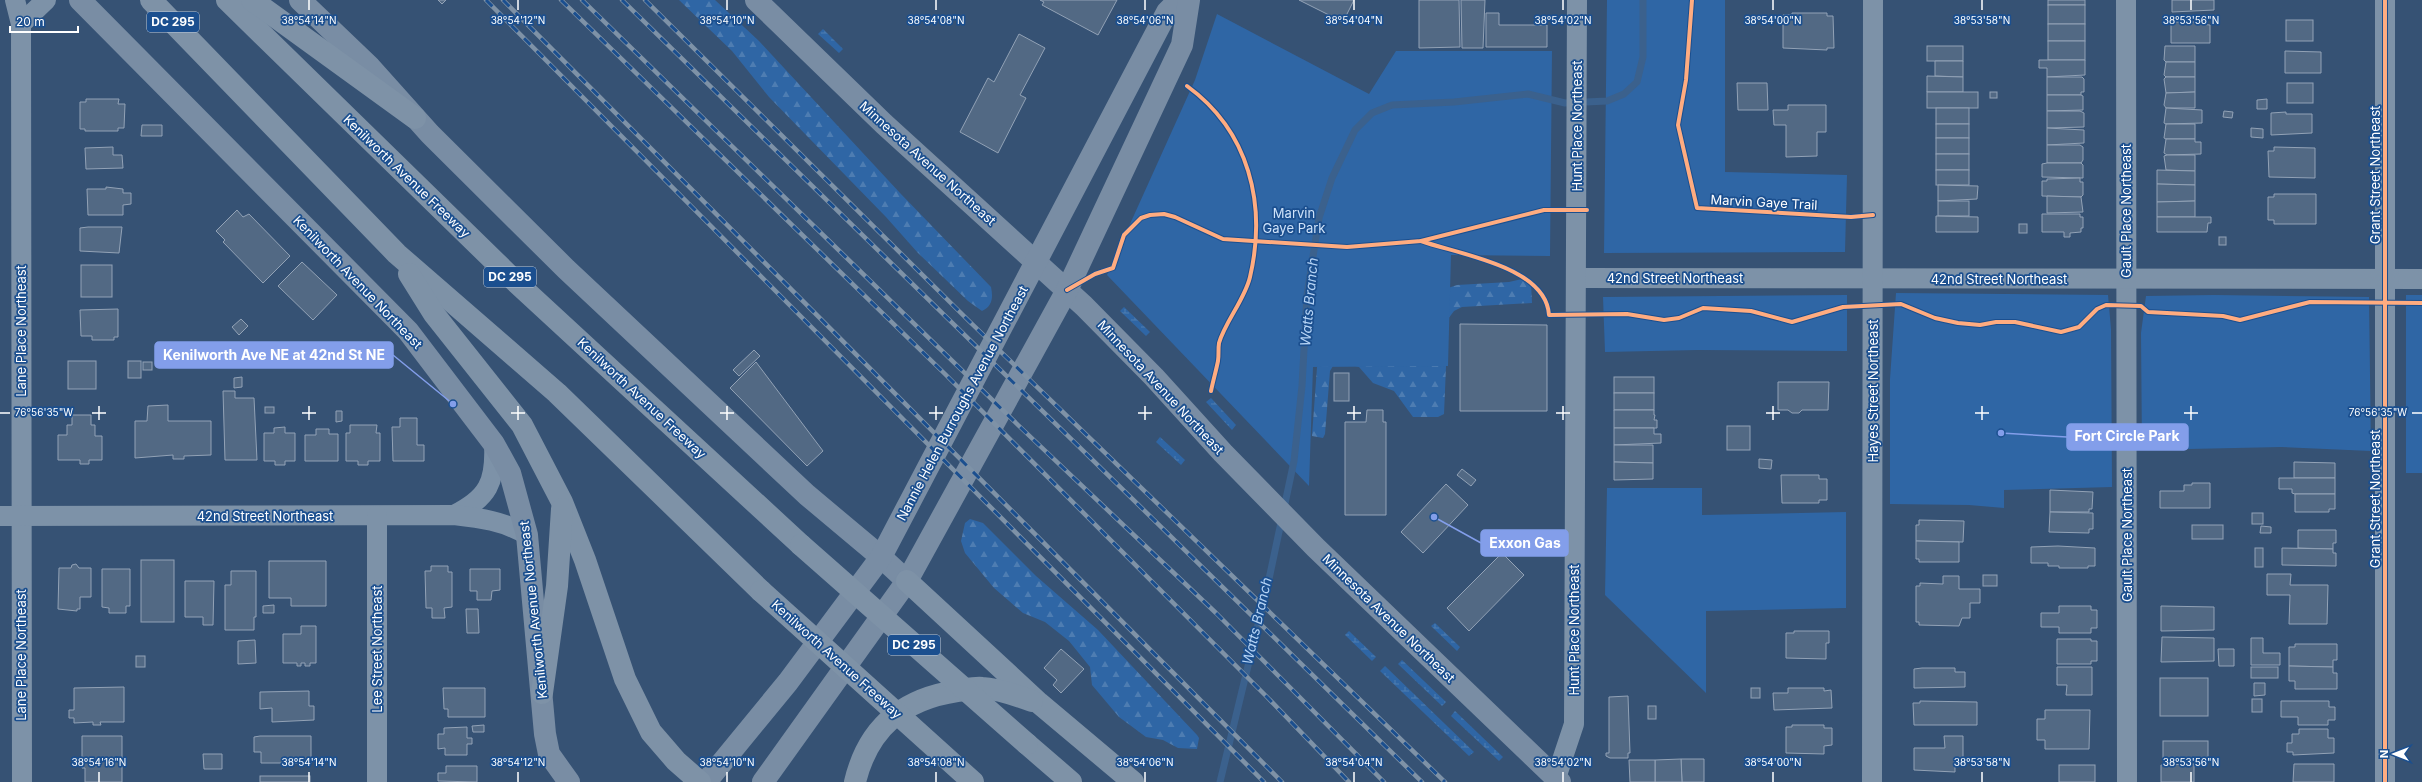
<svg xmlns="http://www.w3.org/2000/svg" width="2422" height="782" font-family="Inter,sans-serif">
<defs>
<pattern id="forest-firs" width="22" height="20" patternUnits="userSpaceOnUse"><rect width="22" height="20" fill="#2f66a5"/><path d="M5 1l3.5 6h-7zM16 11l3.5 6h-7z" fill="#4e7db2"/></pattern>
<pattern id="wetland-marsh" width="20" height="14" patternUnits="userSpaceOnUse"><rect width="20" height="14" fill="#2f66a5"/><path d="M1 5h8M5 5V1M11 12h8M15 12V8" fill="none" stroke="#4e7db2"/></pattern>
</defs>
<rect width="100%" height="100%" fill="#365274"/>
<g fill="url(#forest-firs)">
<path d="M679 0H715L759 41 900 193 991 287C993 297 993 306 982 311L968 301 918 253 886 217 769 97 732 51Z"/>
<path d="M1522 279 1531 283 1532 303 1462 307 1454 311 1448 319 1444 414 1438 417H1413L1394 391 1373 383 1359 367 1336 361 1330 371 1325 434 1323 438 1312 436 1323 285 1433 293 1457 285 1509 282Z"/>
<path d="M970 519 983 523 1036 576 1098 630 1197 735 1199 738 1197 749 1178 748 1163 740 1146 737 1119 717 1092 685 1090 667 1069 641 1045 622 1023 613 994 588 965 553 961 541 965 523Z"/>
</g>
<g fill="url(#wetland-marsh)">
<path d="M823 29 843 49 839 53 818 34Z"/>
<path d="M1124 307 1150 332 1146 336 1120 311Z"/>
<path d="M1211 398 1236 425 1232 430 1206 402Z"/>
<path d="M1160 437 1185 460 1181 465 1156 442Z"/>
<path d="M1435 623 1460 647 1457 651 1431 626Z"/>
<path d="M1349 631 1376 657 1372 661 1345 635Z"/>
<path d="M1402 660 1446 702 1442 706 1398 664Z"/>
<path d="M1385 666 1474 752 1469 756 1380 671Z"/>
<path d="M1455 711 1503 757 1499 761 1451 716Z"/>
</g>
<g fill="#2f66a5">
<path d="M1607 0H1725V172L1847 175 1845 252 1604 253Z"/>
<path d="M1217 14 1369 94 1396 51H1552L1550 256 1451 255 1448 366 1313 367 1309 486 1107 275 1195 80Z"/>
<path d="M1896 293 2108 295 2111 329 2112 487 2004 490V508L1969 505 1890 504V379Z"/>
<path d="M1847 295V351L1698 350 1605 352 1603 297Z"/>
<path d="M2214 295 2369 297 2371 451 2281 447 2142 450 2141 333 2146 296Z"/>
<rect x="2406" y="295" width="16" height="178"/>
<path d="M1607 488H1702V515L1846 512V608L1706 611V693L1605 595Z"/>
</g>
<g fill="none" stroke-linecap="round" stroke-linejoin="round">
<path stroke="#3b618d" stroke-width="7" d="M1220 782 1269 579 1294 461 1302 386 1307 295 1319 218 1332 178 1355 130 1372 113 1392 105 1454 102 1528 94 1565 103 1607 101 1624 94 1637 82 1643 57V0"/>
</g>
<g fill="#526984" stroke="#92a2b6">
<path d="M438 0H446L442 4Z"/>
<path d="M1040 0H1117L1098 35 1042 5 1044 2Z"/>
<path d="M1299 0H1354L1343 22Z"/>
<path d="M1419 0H1459L1460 47 1419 48Z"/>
<path d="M1461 0H1485L1483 48H1462Z"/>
<rect x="2048" y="0" width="37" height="5"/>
<path d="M2172 0H2214V10L2172 12Z"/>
<rect x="2048" y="5" width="37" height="19"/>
<path d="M1486 13H1499V25H1547V47H1486Z"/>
<path d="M1792 13H1827V16H1833L1834 48H1827V50L1783 48V15H1792Z"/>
<rect x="2286" y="20" width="27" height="21"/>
<path d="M2171 22H2200V24L2210 25V43H2171Z"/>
<rect x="2048" y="24" width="37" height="17"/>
<path d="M1019 34 1045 48 1020 95 1026 98 998 153 960 132 988 78 994 82Z"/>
<rect x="2048" y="41" width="37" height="19"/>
<rect x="1927" y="46" width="36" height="15"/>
<path d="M2165 46H2195V62H2166L2164 60Z"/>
<path d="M2285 51 2321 52V73H2285Z"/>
<path d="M2039 60H2085V75L2047 77V68H2039Z"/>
<path d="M1935 61H1963V77L1935 76Z"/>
<path d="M2166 62H2195V77H2166L2164 75Z"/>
<path d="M1927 76 1963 77V92H1927Z"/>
<path d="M2047 77H2082L2084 79V92H2081V95H2047Z"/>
<path d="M2166 77H2195V92L2166 93 2164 79Z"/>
<path d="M1737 83H1767L1768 110H1738Z"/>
<rect x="2287" y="83" width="26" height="20"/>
<rect x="1927" y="92" width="51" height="16"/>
<rect x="1990" y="92" width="7" height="6"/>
<path d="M2195 92V108H2166L2164 105 2166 93Z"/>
<path d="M2047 95H2081L2083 96V110L2047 111Z"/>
<path d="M86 99H119L118 104H125L124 128H118V131H85V129H80V102H86Z"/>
<path d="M2267 99V109H2257V100Z"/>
<path d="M1788 105H1826V132H1817V156L1786 157V125H1774L1773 110H1788Z"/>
<rect x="1936" y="108" width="33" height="16"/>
<path d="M2166 108 2202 110V123L2166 124 2164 123Z"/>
<path d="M2047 111H2080L2084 113V127L2047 128Z"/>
<path d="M2224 111 2233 112 2232 118 2223 117Z"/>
<path d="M2286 112V114H2312V133L2271 135V113Z"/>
<rect x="1936" y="124" width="33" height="14"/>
<path d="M2166 124H2195V139H2166L2164 138Z"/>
<path d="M142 125H162V136H141Z"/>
<path d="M2047 128 2084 130V143L2047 145Z"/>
<path d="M2251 128 2263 129V138L2251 137Z"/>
<rect x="1936" y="138" width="33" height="16"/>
<path d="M2166 139H2195V142H2201V154L2167 155 2164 153Z"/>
<path d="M2047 145H2080L2083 147V160L2081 163H2047Z"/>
<path d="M113 147V155H122L123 168 86 169 85 148Z"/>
<path d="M2274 147 2315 148V178L2269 177 2268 151H2274Z"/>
<rect x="1936" y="154" width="33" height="16"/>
<path d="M2167 155H2195V171L2166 170 2164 156Z"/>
<path d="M2047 163H2081L2083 165V178L2042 177V164Z"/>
<rect x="1936" y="170" width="33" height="15"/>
<path d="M2157 170 2195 171V185L2157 184Z"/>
<path d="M2080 178V182H2083V195L2081 197 2042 196V181H2047V179Z"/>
<path d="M2157 184 2195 185V201L2157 202Z"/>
<path d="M1938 185 1978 186 1977 199 1938 201Z"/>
<path d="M106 187 123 189V193H131V204L123 205V215H88L87 189H106Z"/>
<path d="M2274 194H2316V224H2274V220H2268V197H2274Z"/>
<path d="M2047 196 2081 197 2083 212 2047 213Z"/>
<rect x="1938" y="201" width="31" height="15"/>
<path d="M2195 201V217H2157V202Z"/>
<path d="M237 210 243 217 249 214 290 256 263 283 223 242 225 240 216 231Z"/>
<path d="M2042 214H2080V217H2083V228H2081V232L2070 233V237H2064V232H2042Z"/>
<path d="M1936 216 1978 217V232H1936Z"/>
<path d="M2157 217H2211V223H2208L2207 232H2157Z"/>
<rect x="2019" y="224" width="8" height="9"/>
<path d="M88 227H122L119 253 80 251V228Z"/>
<rect x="2219" y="237" width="7" height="8"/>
<path d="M302 262 337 295 313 320 278 286Z"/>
<rect x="81" y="265" width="31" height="32"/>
<path d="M118 309V337H114V340H92V336H81L80 310Z"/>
<path d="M241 319 248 326 239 335 232 327Z"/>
<path d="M1460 324 1547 325V411H1460Z"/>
<path d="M754 350 760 356 739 376 733 370Z"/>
<rect x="68" y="361" width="28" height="28"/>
<rect x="128" y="361" width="13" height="17"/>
<rect x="143" y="362" width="9" height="8"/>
<path d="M756 362 823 451 807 466 730 388Z"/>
<rect x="1334" y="373" width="15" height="28"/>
<path d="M242 377V387L234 388V378Z"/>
<rect x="1614" y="377" width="40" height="16"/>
<path d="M1778 382H1829L1828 410H1802L1799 413H1792L1788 410H1778Z"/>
<path d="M223 391H235V398H254L257 460H225Z"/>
<rect x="1614" y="393" width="40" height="17"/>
<path d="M168 405V421H211V455L184 456V459H173V455L135 458V421H147L148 406Z"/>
<rect x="265" y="407" width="9" height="6"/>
<path d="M1367 410H1383V422H1386V515H1345V422H1366Z"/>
<path d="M1614 410H1654V415H1655L1654 420H1657V428H1614Z"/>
<path d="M336 411H342V421L336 422Z"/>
<path d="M72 415H91V425H95V436H102V460H89V464H80V460H58V435H67V425H72Z"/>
<path d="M400 418H417V445H424V461H393L392 427H400Z"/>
<path d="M350 425H377L376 433H380V461H368V465H358V461H346V433H350Z"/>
<rect x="1727" y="426" width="23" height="24"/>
<path d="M285 427V433H295V461H285V465H275V461H264V433H274V428Z"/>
<path d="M1614 428H1654V434H1661V443L1614 445Z"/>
<path d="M316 429H329V434H338V461H305V435H316Z"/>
<path d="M1614 445H1653V463L1614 462Z"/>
<path d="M1759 459 1772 460 1771 469 1759 468Z"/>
<path d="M1614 462 1653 463V479L1614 480Z"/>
<path d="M2294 462 2335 463V478H2294Z"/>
<path d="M1462 469 1476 480 1471 486 1457 475Z"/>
<path d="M1781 475H1819V479H1827V500H1819V503H1782Z"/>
<path d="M2279 478H2335V494H2295L2292 493V489H2279Z"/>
<path d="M2192 483H2210V508H2160V491H2184V485H2192Z"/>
<path d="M1446 484 1468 505 1423 553 1401 532Z"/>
<path d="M2050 490 2093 492 2092 509H2089V512H2050Z"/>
<path d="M2295 494H2335V509H2329V512H2295Z"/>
<path d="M2050 512 2093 513V529H2089V533L2049 532Z"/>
<rect x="2252" y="513" width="11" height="11"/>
<path d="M1919 520 1964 521 1963 542 1916 541V525H1919Z"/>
<rect x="2192" y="525" width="31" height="14"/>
<path d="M2261 526 2271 527V533H2260Z"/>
<path d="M2298 530H2336V543H2333V549L2298 548Z"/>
<path d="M1916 541 1959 542V562H1919V559H1916Z"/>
<path d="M2058 546 2095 548V566H2088V568H2059V566H2048V563H2031V547Z"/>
<rect x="2255" y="548" width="8" height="19"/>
<path d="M2282 548 2333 549V553H2336V566L2282 565Z"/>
<path d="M1502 553 1524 575 1469 631 1447 608Z"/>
<rect x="141" y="560" width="33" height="62"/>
<path d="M269 561H326V606H291V598H269Z"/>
<path d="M76 564 79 568H91V597H80V609H77V611L58 609 59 568H71L72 565Z"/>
<path d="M431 566H448V572H452V607L444 608 445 618H432V608H426L425 571H431Z"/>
<path d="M102 569H130V606H126V613H109V608L102 607Z"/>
<path d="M470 569H500V590L492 591 491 600H477V591H470Z"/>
<path d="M231 571H256V617H254V630H225V585H231Z"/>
<path d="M2267 574H2291L2290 585H2328L2327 624H2289L2290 595H2267Z"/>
<rect x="1983" y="575" width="14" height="11"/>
<path d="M1943 576H1959V589H1980V603H1970V618H1962L1959 626 1919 625V622H1916V586H1920V583L1943 584Z"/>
<path d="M185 581H214L213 625H203V617H185Z"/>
<path d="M274 605V613H263V606Z"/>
<path d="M2059 606H2091V610H2097V628H2091V633H2059V627H2041V613H2059Z"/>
<path d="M2161 606 2214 607V630L2161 631Z"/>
<path d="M466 609H478L479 633H467Z"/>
<path d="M301 626H316V663H310V666H305V663H301V666H297V663H283V634H301Z"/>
<path d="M1794 631H1829V643H1826V659L1786 658V633H1794Z"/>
<path d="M2162 637 2214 638V661L2161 662Z"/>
<path d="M2251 638H2263V653H2280V665H2251Z"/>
<path d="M2057 639H2091V641H2097V661H2091V664H2057Z"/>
<path d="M255 640 256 663 238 664V641Z"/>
<path d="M2295 644H2337V660H2333V667L2289 666V647H2295Z"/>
<path d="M1061 649 1084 669 1061 693 1053 685 1057 680 1044 668Z"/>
<path d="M2218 649H2234V666H2219Z"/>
<rect x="136" y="656" width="9" height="11"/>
<path d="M2289 666 2333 667V673H2337V689H2295V681H2289Z"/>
<path d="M2057 667H2092V695H2066L2067 685H2057Z"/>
<rect x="2251" y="667" width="27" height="11"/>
<path d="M1922 668H1955V672H1965V687L1914 688V669Z"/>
<rect x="2160" y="678" width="48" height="38"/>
<path d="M2254 683H2265V695L2254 696Z"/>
<path d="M124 687V722H100L101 725H93V722L74 723V718H69V710H74V688Z"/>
<path d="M443 688H485V717H448V709H444Z"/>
<rect x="1751" y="688" width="9" height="10"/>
<path d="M1788 688H1824V691L1831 690 1832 708 1774 710 1773 693H1788Z"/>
<path d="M309 691V706H314V720L272 722V708L260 709V692Z"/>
<path d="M1628 696 1630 753H1628V758H1610L1606 756V753H1609V697Z"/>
<rect x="2252" y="699" width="10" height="13"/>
<path d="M1920 701 1977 702V725H1914L1913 703H1920Z"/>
<path d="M2281 701H2329V707H2335V720H2328V725H2298V717H2281Z"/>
<rect x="1648" y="706" width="8" height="13"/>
<path d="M2045 710H2090L2089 749H2045V740H2037V719H2045Z"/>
<path d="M484 725V732H473L472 726Z"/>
<path d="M1792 725H1824V728H1832V745L1824 746V754L1786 753V727H1792Z"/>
<path d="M467 727V738H472V744H467V755H445V748L438 749V734H444V728Z"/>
<path d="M2299 729H2328V738H2334V753L2293 755V752H2287V743H2292V734H2299Z"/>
<path d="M82 736H122V782H85V768H82Z"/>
<path d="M260 736H311V763H261V752H254V737Z"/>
<path d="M1944 736H1963V758H1955V772L1914 770V748H1945Z"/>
<rect x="2163" y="741" width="45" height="18"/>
<path d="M203 754H222V769H204Z"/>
<path d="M1681 759H1704V782H1682Z"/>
<path d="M1681 759 1682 782H1655V760Z"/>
<path d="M1629 760H1655V782H1630Z"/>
<path d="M2194 764V782H2161V765Z"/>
<path d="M2294 764H2334V782H2293Z"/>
<rect x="2059" y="765" width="36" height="17"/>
<path d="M446 766H477V782L438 781V773H446Z"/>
<rect x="260" y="776" width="50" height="6"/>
</g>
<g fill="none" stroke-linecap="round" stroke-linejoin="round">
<g stroke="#7d92a8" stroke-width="20">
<path d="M15 0 21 24 22 782"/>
<path d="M2126 0 2127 782"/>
<path d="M21 24 46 0"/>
<path d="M1576 278 2422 279"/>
<path d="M454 515C488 498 496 482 494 444"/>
<path d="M0 516 454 515C480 518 504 521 527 535"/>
<path d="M1556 778 1574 724 1577 0"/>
<path d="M377 782V516"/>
<path d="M1872 782 1873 0"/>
<path d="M2385 782V0"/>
</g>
<g stroke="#798da4" stroke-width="22">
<path d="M80 0 408 331 494 444 510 473 527 535 545 734 549 754 569 782"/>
<path d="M300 0 370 67 430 134 566 269 807 495 881 557 907 581"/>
<path d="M756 0 884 124 1084 306 1154 377 1223 453 1316 548 1560 782"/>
<path d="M706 782 788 682 881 557 1167 12 1179 0"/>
<path d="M763 782 907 581 1067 290 1182 45 1189 0"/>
</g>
<g stroke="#7e92a7" stroke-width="22">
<path d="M151 0 397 254 557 393 761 591"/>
<path d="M227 0 519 285 801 545"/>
<path d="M252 0 415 118"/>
<path d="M409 274 434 314 522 425 562 502 585 560 625 679 651 732 676 761 700 782"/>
<path d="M907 581 1039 703 1133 782"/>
<path d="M542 693 557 586 562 509"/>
<path d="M1027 744 1071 782"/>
<path d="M855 782C868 728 903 699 957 691 965 690 974 687 982 688 999 689 1016 695 1032 701"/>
</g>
<g stroke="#7e92a7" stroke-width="4.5">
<g id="rail">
<path d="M486 0 1264 782"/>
<path d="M503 0 1282 782"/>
<path d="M561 0 945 374 1267 697 1349 782"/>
<path d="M582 0 1018 425 1216 613 1384 782"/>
<path d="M622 0 1422 782"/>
<path d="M645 0 970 322 1445 782"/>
</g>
</g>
<use href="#rail" stroke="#1b4f8f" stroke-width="3" stroke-dasharray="9" stroke-linecap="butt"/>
<g stroke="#7e92a7" stroke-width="22">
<path d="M801 545 1027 744"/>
<path d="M761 591 973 782"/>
</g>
<g stroke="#1b4f8f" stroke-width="6">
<g id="cycleway">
<path d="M1692 0 1686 80 1678 125 1697 208 1851 217 1873 215"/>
<path d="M1187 86C1249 131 1267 204 1250 277 1245 299 1225 322 1219 343 1218 349 1219 355 1218 361 1216 371 1213 381 1211 391"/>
<path d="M1421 241C1457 254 1546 266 1549 315L1627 314 1664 320 1679 318 1703 308 1751 311 1792 322 1843 307 1901 304 1935 318 1958 323 1980 325 1996 322H2015L2061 332 2079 327 2097 309 2106 305 2141 306 2148 312 2223 316 2240 320 2310 302 2422 303"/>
<path d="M1067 290 1095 274 1113 268 1124 235 1141 218 1150 215 1164 214 1175 217 1223 239 1347 247 1421 241 1544 210H1587"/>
<path d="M2385 782V0"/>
</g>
</g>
<use href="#cycleway" stroke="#ffac80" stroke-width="4"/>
</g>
<path fill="none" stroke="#fff" stroke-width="1.5" d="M309 0V10M518 0V10M727 0V10M936 0V10M1145 0V10M1354 0V10M1563 0V10M1773 0V10M1982 0V10M2191 0V10M99 406V420M309 406V420M518 406V420M727 406V420M936 406V420M1145 406V420M1354 406V420M1563 406V420M1773 406V420M1982 406V420M2191 406V420M0 413H10M92 413H106M302 413H316M511 413H525M720 413H734M929 413H943M1138 413H1152M1347 413H1361M1556 413H1570M1766 413H1780M1975 413H1989M2184 413H2198M2412 413H2422M99 772V782M309 772V782M518 772V782M727 772V782M936 772V782M1145 772V782M1354 772V782M1563 772V782M1773 772V782M1982 772V782M2191 772V782"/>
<g text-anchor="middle" stroke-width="3.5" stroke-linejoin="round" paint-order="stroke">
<g fill="#1b4f8f" stroke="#bbcadd" stroke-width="1">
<rect x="147" y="12" width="52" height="20" rx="3"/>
<rect x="484" y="267" width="52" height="20" rx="3"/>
<rect x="888" y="635" width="52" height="20" rx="3"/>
</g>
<g font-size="12" font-weight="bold" fill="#fff">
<text x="173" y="26">DC 295</text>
<text x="510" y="281">DC 295</text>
<text x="914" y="649">DC 295</text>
</g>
<g font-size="13" fill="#fff" stroke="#1b4f8f">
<text transform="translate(1577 126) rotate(-90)" y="5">Hunt Place Northeast</text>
<text transform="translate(928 163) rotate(42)" y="5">Minnesota Avenue Northeast</text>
<text transform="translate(2375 175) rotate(-90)" y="5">Grant Street Northeast</text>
<text transform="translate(407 176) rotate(44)" y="5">Kenilworth Avenue Freeway</text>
<text transform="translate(1764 202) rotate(3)" y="5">Marvin Gaye Trail</text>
<text transform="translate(2126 211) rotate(-90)" y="5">Gault Place Northeast</text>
<text x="1675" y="283">42nd Street Northeast</text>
<text x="1999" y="284">42nd Street Northeast</text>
<text transform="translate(358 282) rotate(46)" y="5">Kenilworth Avenue Northeast</text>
<text transform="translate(21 331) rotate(-90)" y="5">Lane Place Northeast</text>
<text transform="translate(1161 387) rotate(47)" y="5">Minnesota Avenue Northeast</text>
<text transform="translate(1873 391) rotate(-90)" y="5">Hayes Street Northeast</text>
<text transform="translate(642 398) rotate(43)" y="5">Kenilworth Avenue Freeway</text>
<text transform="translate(962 403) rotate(-62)" y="5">Nannie Helen Burroughs Avenue Northeast</text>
<text transform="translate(2375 499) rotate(-90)" y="5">Grant Street Northeast</text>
<text x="265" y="521">42nd Street Northeast</text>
<text transform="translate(2127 535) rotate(-90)" y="5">Gault Place Northeast</text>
<text transform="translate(533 610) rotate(-96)" y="5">Kenilworth Avenue Northeast</text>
<text transform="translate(1389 618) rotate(44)" y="5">Minnesota Avenue Northeast</text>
<text transform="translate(1574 630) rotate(-90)" y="5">Hunt Place Northeast</text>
<text transform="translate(377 649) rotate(-90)" y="5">Lee Street Northeast</text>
<text transform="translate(21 655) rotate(-90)" y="5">Lane Place Northeast</text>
<text transform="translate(837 659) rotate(42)" y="5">Kenilworth Avenue Freeway</text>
</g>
<g font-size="13" fill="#cfe3fa" stroke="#1b4f8f">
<text x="1294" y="218">Marvin<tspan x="1294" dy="15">Gaye Park</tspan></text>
</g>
<g font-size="14" font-style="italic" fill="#b5d3f5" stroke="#1b4f8f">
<text transform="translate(1309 302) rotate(-85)" y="5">Watts Branch</text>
<text transform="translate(1257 621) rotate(-77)" y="5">Watts Branch</text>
</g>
</g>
<g font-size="10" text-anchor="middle" fill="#fff" stroke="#1b4f8f" stroke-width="3.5" stroke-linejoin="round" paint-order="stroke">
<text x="309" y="24">38°54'14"N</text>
<text x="518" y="24">38°54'12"N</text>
<text x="727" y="24">38°54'10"N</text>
<text x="936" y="24">38°54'08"N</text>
<text x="1145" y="24">38°54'06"N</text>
<text x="1354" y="24">38°54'04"N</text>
<text x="1563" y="24">38°54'02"N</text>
<text x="1773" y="24">38°54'00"N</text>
<text x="1982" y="24">38°53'58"N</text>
<text x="2191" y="24">38°53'56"N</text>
<text x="2378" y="416">76°56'35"W</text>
<text x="44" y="416">76°56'35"W</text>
<text x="99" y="766">38°54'16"N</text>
<text x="309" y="766">38°54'14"N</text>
<text x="518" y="766">38°54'12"N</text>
<text x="727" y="766">38°54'10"N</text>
<text x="936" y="766">38°54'08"N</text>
<text x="1145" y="766">38°54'06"N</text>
<text x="1354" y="766">38°54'04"N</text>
<text x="1563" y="766">38°54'02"N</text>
<text x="1773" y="766">38°54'00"N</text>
<text x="1982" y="766">38°53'58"N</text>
<text x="2191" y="766">38°53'56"N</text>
</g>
<path fill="none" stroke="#839eea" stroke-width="1.5" d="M453 404L393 355M2001 433L2067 437M1434 517L1481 543"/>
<g fill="#839eea" stroke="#1b4f8f" stroke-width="1.5">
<circle cx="453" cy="404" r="4"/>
<circle cx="2001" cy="433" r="4"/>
<circle cx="1434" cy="517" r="4"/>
</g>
<g fill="#839eea" stroke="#839eea" stroke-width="1.5">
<rect x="155" y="342" width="238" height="26" rx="4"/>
<rect x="2067" y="424" width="121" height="26" rx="4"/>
<rect x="1481" y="530" width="87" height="26" rx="4"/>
</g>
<g font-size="14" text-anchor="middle" font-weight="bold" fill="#fff">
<text x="274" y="360">Kenilworth Ave NE at 42nd St NE</text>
<text x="2127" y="441">Fort Circle Park</text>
<text x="1525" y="548">Exxon Gas</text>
</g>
<g transform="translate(2394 754) rotate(270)" stroke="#1b4f8f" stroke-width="3" paint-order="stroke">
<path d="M0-3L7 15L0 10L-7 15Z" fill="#ffffff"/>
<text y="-6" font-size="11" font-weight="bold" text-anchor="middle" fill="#ffffff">N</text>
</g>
<path d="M10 26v6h68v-6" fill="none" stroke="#ffffff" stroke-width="2"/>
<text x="16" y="26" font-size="12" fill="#ffffff" stroke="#1b4f8f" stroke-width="3" paint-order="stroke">20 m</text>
</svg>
